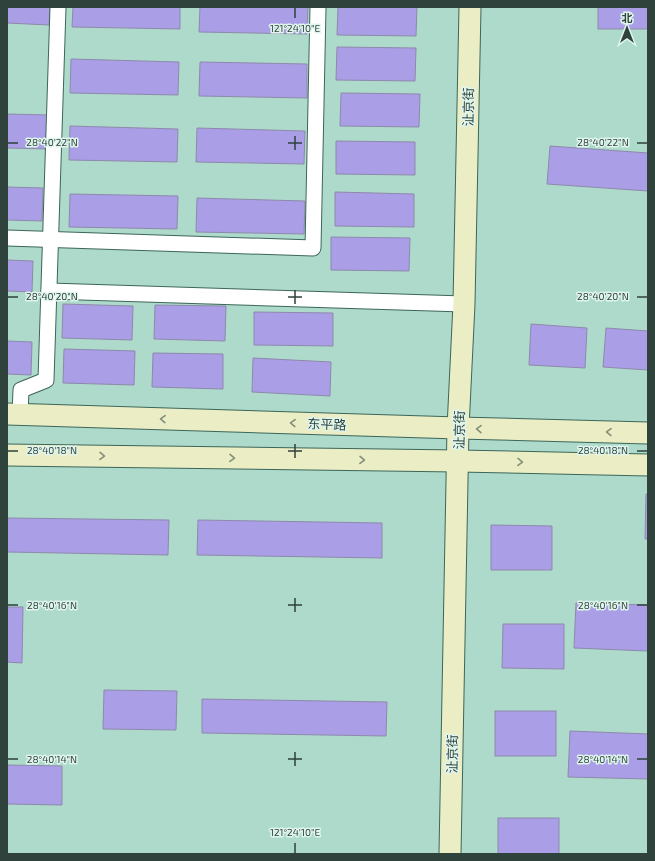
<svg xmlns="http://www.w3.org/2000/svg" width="655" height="861" font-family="'Exo 2','Noto Sans SC',sans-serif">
<rect width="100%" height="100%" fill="#addaca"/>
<g fill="#aa9ee6" stroke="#8e89ac">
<path d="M7 7H50L49 25 7 23Z"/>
<path d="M73 7H180V29L72 27Z"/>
<path d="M200 7H308L307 34 199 32Z"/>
<path d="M338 7H417L416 36 337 35Z"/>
<rect x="598" y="7" width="50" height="22"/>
<path d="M337 47 416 48 415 81 336 80Z"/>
<path d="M71 59 179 62 178 95 70 93Z"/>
<path d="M200 62 307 64V98L199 96Z"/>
<path d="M341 93 420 94 419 127 340 126Z"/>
<path d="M7 114 50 115 49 149 7 148Z"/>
<path d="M70 126 178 129 177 162 69 160Z"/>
<path d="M197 128 305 131 304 164 196 162Z"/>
<path d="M336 141 415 142V175L336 174Z"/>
<path d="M550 146 648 153V191L547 184Z"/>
<path d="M7 187 43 188 42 221 7 220Z"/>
<path d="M335 192 414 194V227L335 226Z"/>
<path d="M70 194 178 196 177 229 69 227Z"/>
<path d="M197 198 305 201 304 234 196 232Z"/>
<path d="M331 237 410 238 409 271 331 270Z"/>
<path d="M7 260 33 261 32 292 7 291Z"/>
<path d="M63 304 133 306 132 340 62 338Z"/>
<path d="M155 305 226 306 225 341 154 339Z"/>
<path d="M254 312 333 313V346L254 345Z"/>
<path d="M531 324 587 328 585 368 529 365Z"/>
<path d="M606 328 648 331V370L603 367Z"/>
<path d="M7 341 32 342 31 375 7 374Z"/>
<path d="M64 349 135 351 134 385 63 383Z"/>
<path d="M153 353 223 354V389L152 387Z"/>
<path d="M253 358 331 362 330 396 252 392Z"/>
<path d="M646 494H648V539H645Z"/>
<path d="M7 518 169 520 168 555 7 552Z"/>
<path d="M198 520 382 523V558L197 555Z"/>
<path d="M491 525 552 526V570H491Z"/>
<path d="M576 603 648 605V651L574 648Z"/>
<path d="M7 607H23L22 663 7 662Z"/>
<path d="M503 624H564V669L502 668Z"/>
<path d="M104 690 177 691 176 730 103 729Z"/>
<path d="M202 699 387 702 386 736 202 733Z"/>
<rect x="495" y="711" width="61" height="45"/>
<path d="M570 731 648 734V779L568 777Z"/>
<path d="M7 765 62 766V805L7 804Z"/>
<rect x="498" y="818" width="61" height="36"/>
</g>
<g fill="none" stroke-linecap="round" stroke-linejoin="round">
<g stroke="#3c6659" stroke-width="17">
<g id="street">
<path d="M7 238 313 248 318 7"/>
<path d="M49 291 464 304"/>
<path d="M20 415 21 390 46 380 58 7"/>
</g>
</g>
<g stroke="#3c6659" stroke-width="23">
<g id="secondary">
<path d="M7 414 458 428 648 433"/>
<path d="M7 455 458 461 648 465"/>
<path d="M450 854 458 428 464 304 470 7"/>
</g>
</g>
<use href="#street" stroke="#fff" stroke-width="15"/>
<use href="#secondary" stroke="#ebedc5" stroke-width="21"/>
</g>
<defs><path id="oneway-chevron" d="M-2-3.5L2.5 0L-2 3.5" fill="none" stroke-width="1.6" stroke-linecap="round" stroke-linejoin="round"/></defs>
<g stroke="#848f79">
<use href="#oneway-chevron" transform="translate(163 419) rotate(-178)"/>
<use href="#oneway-chevron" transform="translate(293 423) rotate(-178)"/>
<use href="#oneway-chevron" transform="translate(479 429) rotate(-179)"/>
<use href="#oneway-chevron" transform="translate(609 432) rotate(-179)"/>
<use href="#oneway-chevron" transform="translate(102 456) rotate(1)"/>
<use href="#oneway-chevron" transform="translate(232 458) rotate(1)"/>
<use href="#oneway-chevron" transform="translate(362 460) rotate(1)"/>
<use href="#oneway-chevron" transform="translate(520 462) rotate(1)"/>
</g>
<path fill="none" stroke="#2f423b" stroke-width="1.5" d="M295 8V18M295 136V150M8 143H18M288 143H302M637 143H647M295 290V304M8 297H18M288 297H302M637 297H647M295 444V458M8 451H18M288 451H302M637 451H647M295 598V612M8 605H18M288 605H302M637 605H647M295 752V766M8 759H18M288 759H302M637 759H647M295 843V853"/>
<g text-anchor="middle" stroke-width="3" stroke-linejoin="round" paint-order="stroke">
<g font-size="13" fill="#2f423b" stroke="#dff5ed">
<text transform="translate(468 107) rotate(-89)" y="5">沚京街</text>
<text transform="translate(327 424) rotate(2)" y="5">东平路</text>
<text transform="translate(459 430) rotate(-89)" y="5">沚京街</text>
<text transform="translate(452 754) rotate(-89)" y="5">沚京街</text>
</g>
</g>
<g font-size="10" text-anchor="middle" fill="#2f423b" stroke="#dff5ed" stroke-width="3" stroke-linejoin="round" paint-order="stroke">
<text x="295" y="32">121°24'10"E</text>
<text x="52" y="146">28°40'22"N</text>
<text x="603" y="146">28°40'22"N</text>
<text x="52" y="300">28°40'20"N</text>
<text x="603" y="300">28°40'20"N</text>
<text x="52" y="454">28°40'18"N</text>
<text x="603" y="454">28°40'18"N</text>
<text x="52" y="609">28°40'16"N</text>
<text x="603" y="609">28°40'16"N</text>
<text x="52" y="763">28°40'14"N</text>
<text x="603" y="763">28°40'14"N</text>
<text x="295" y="836">121°24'10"E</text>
</g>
<rect width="655" height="861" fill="none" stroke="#2f423b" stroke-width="16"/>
<g transform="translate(627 28)" stroke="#dff5ed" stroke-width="3" paint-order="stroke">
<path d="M0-3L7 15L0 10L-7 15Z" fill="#2f423b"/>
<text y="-6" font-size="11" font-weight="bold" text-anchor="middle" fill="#2f423b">北</text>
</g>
</svg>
